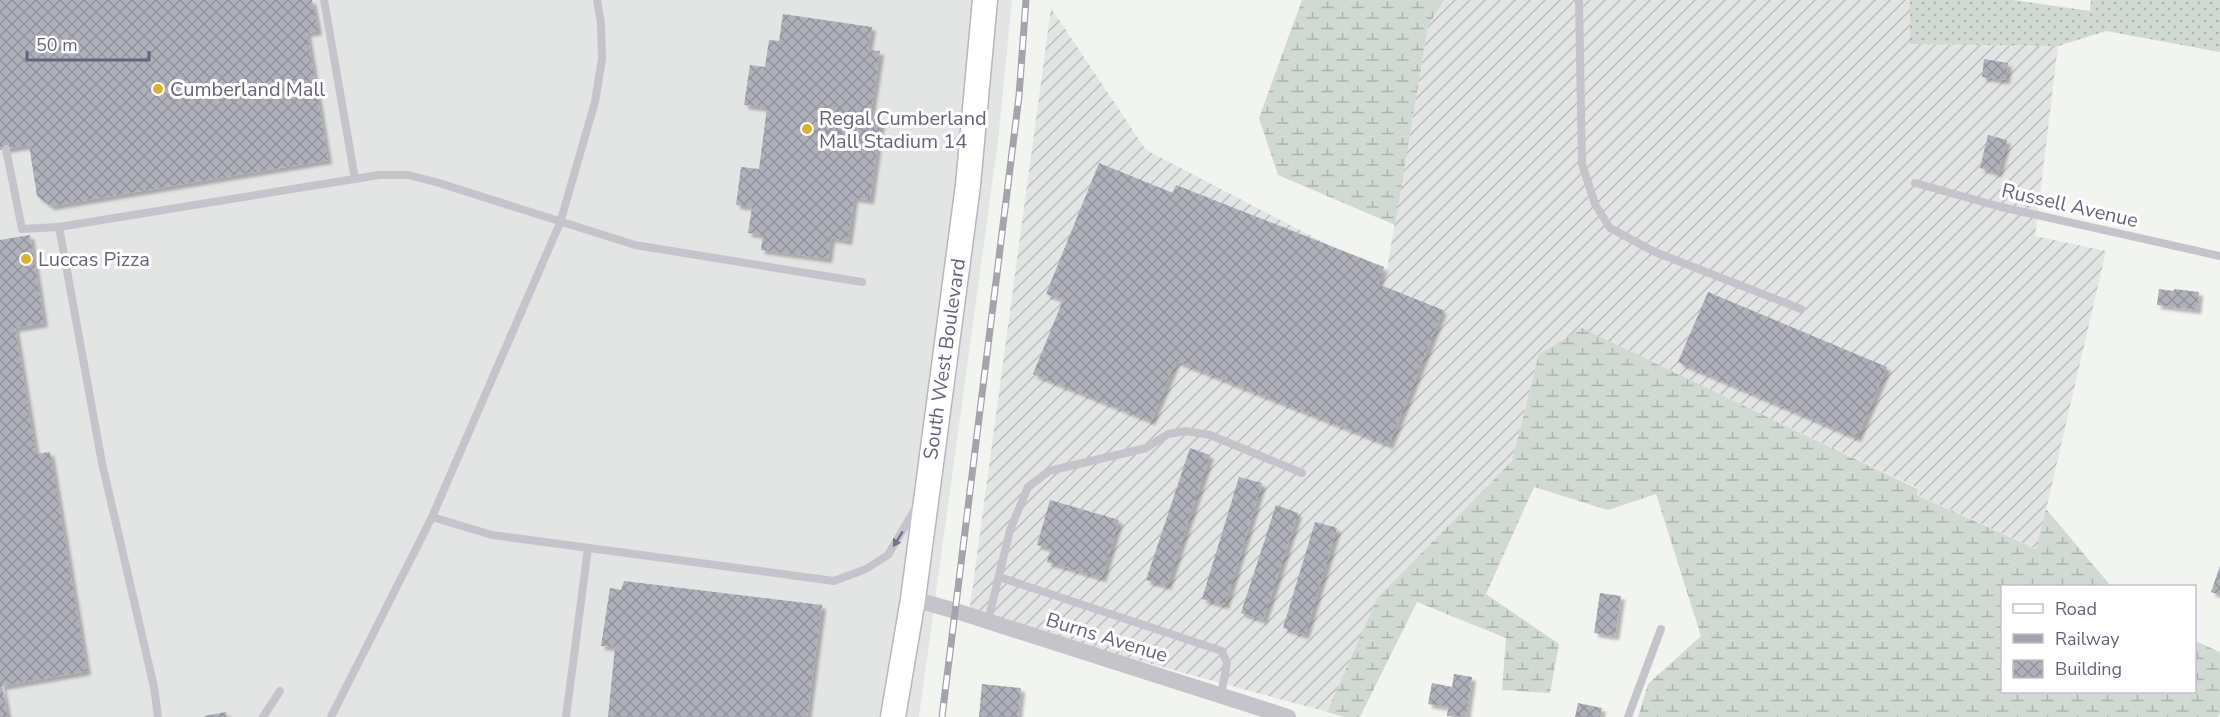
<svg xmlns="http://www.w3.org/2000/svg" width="2220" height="717" font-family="'Nunito Sans',sans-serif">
<defs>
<pattern id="industrial-furrows" width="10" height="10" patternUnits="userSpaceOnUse" patternTransform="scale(1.5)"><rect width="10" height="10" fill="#e3e5e4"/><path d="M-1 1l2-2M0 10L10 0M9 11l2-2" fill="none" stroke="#bcbdbe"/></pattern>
<pattern id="grass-dots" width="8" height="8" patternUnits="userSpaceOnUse" patternTransform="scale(1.5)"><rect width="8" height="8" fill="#d0d9d2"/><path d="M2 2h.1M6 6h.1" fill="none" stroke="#acb4b0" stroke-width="1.8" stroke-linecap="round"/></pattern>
<pattern id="wetland-marsh" width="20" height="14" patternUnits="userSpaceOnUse" patternTransform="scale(1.5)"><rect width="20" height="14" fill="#d0d9d2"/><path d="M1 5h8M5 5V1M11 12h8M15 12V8" fill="none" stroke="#acb4b0"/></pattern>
<pattern id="building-cross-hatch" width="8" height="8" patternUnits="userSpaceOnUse" patternTransform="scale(1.5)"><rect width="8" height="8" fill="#afb0ba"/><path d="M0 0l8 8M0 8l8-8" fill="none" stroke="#92939c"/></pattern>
<filter id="shadow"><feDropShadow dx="4" dy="4" stdDeviation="1.5" flood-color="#0004"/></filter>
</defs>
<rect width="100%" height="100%" fill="#f2f4f0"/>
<path fill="#e3e5e4" d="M0 0H1012L998 141 919 717H0Z"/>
<path fill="url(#industrial-furrows)" d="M1444 0H1910V44L2058 46 2035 236 2106 251 2037 549 1916 494 1918 488 1582 329 1539 354 1512 461 1377 598 1327 712 969 614 1051 8 1146 150 1386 275 1428 26Z"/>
<path fill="url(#grass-dots)" d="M1910 0H2013L2090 11 2091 0H2220V52L2106 31 2058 46 1910 44Z"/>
<g fill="url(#wetland-marsh)">
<path d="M1302 0H1444L1428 26 1395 225 1278 175 1259 118Z"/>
<path d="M1582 328 1918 489 1917 495 2036 549 2046 509 2111 586H2002V692H2194L2195 641 2220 652V712L2218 717H1638L1648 684 1701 636 1656 494 1608 510 1534 487 1486 594 1559 644 1550 693 1502 690 1506 638 1417 602 1360 717H1344L1327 712 1377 598 1512 461 1539 354Z"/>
</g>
<g fill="url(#building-cross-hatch)" filter="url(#shadow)">
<path d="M0 0H312L318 31 307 33 328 160 51 206 37 196 29 145 0 150Z"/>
<path d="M783 14 872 27 868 50 880 51 870 118 881 120 870 200 854 198 848 241 831 238 828 259 761 250 763 235 748 233 752 207 736 205 741 167 759 169 767 108 744 105 750 65 765 67 769 40 779 41Z"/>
<path d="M1984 59 2008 63 2006 80 1982 77Z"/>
<path d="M1988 135 2007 140 1998 173 1980 168Z"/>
<path d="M1099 163 1173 193 1176 185 1384 267 1378 284 1443 310 1389 445 1176 361 1151 421 1033 374 1063 300 1046 294Z"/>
<path d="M30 235 44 323 15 328 36 454 50 452 87 671 2 686 8 717H0V240Z"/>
<path d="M2159 289 2174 291V289L2199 292 2197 310 2157 305Z"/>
<path d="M1708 292 1887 367 1857 438 1678 362Z"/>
<path d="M1190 448 1210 455 1167 586 1146 580Z"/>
<path d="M1239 477 1262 483 1225 605 1202 599Z"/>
<path d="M1050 500 1119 520 1102 578 1047 562 1051 549 1037 545Z"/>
<path d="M1276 505 1298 513 1263 620 1241 613Z"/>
<path d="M1315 522 1337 528 1305 635 1283 628Z"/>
<path d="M2220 566V595L2211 592Z"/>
<path d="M624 581 822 605 807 717H608L615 647 601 646 610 588 621 590Z"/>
<path d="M1600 593 1621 596 1615 636 1594 633Z"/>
<path d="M1454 674 1472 677 1466 717 1447 716 1448 707 1428 704 1432 683 1452 687Z"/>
<path d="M982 684 1021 688 1018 717H979Z"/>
<path d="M1578 703 1602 708 1600 717H1575Z"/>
<path d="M226 712 227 717H205L204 716Z"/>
</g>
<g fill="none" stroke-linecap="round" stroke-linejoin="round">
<g stroke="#b6b6be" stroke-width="27">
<path id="secondary" d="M893 717 913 599 968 185 985 0"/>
</g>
<g stroke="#c4c4ca" stroke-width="8">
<path d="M324 0 355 179"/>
<path d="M1579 0 1582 164 1595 204 1610 228 1655 252 1801 309"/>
<path d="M6 149 22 229 59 227"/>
<path d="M1915 183 2001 207 2220 256"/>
<path d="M432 517 492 535 834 581 866 569 888 555 917 506"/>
<path d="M999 577 1222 651 1227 663 1221 695"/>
<path d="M988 621 1010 530 1028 487 1049 471 1146 448 1168 434 1186 431 1210 435 1302 473"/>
<path d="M158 717 154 687 102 463 59 227 379 175H408L439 183 635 245 862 282"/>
<path d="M263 717 280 691"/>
<path d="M331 717 432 517 560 223 595 102 602 59 601 23 597 0"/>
<path d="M566 717 588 548"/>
<path d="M1628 717 1661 629"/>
</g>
<path stroke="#c4c4ca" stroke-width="16" d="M913 599 956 611 1288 717"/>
<use href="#secondary" stroke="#fff" stroke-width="24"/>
<g stroke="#a4a4ae" stroke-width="7">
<path id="rail" d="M942 717 1019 96 1026 0"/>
</g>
<use href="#rail" stroke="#fff" stroke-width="4.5" stroke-dasharray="14" stroke-linecap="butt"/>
</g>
<defs><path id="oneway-solid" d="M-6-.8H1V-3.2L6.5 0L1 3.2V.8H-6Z" transform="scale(1.5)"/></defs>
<use fill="#73738b" href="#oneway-solid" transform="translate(898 539) rotate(122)"/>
<g fill="#dab22b" stroke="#fff" stroke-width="2">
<circle cx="158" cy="89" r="6"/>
<circle cx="807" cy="129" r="6"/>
<circle cx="26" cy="259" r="6"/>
</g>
<g text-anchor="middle" stroke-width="6" stroke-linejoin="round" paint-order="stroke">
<g font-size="20" fill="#656580" stroke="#fff" text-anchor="start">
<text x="170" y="96">Cumberland Mall</text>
<text x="819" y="125">Regal Cumberland<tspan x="819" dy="23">Mall Stadium 14</tspan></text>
<text x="38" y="266">Luccas Pizza</text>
</g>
<g font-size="20" fill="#656580" stroke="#fff">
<text transform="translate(2070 205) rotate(13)" y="7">Russell Avenue</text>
<text transform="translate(944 359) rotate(-82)" y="7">South West Boulevard</text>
<text transform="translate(1107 637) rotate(17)" y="7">Burns Avenue</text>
</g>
</g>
<rect x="2001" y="585" width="195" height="108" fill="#ffffff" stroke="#c1c1cc" stroke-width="1.5"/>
<rect x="2013" y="604" width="30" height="9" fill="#ffffff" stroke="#c1c1cc" stroke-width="1.5"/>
<text x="2055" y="615" font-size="18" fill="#656580">Road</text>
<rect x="2013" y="634" width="30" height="9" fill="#a4a4ae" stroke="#c1c1cc" stroke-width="1.5"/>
<text x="2055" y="645" font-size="18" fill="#656580">Railway</text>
<rect x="2013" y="660" width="30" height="18" fill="url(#building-cross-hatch)" stroke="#c1c1cc" stroke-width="1.5"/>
<text x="2055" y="675" font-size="18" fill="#656580">Building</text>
<path d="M27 51v9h122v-9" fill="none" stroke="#656580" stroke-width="3"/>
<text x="36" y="51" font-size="18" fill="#656580" stroke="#ffffff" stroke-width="4.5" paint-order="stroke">50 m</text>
</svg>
